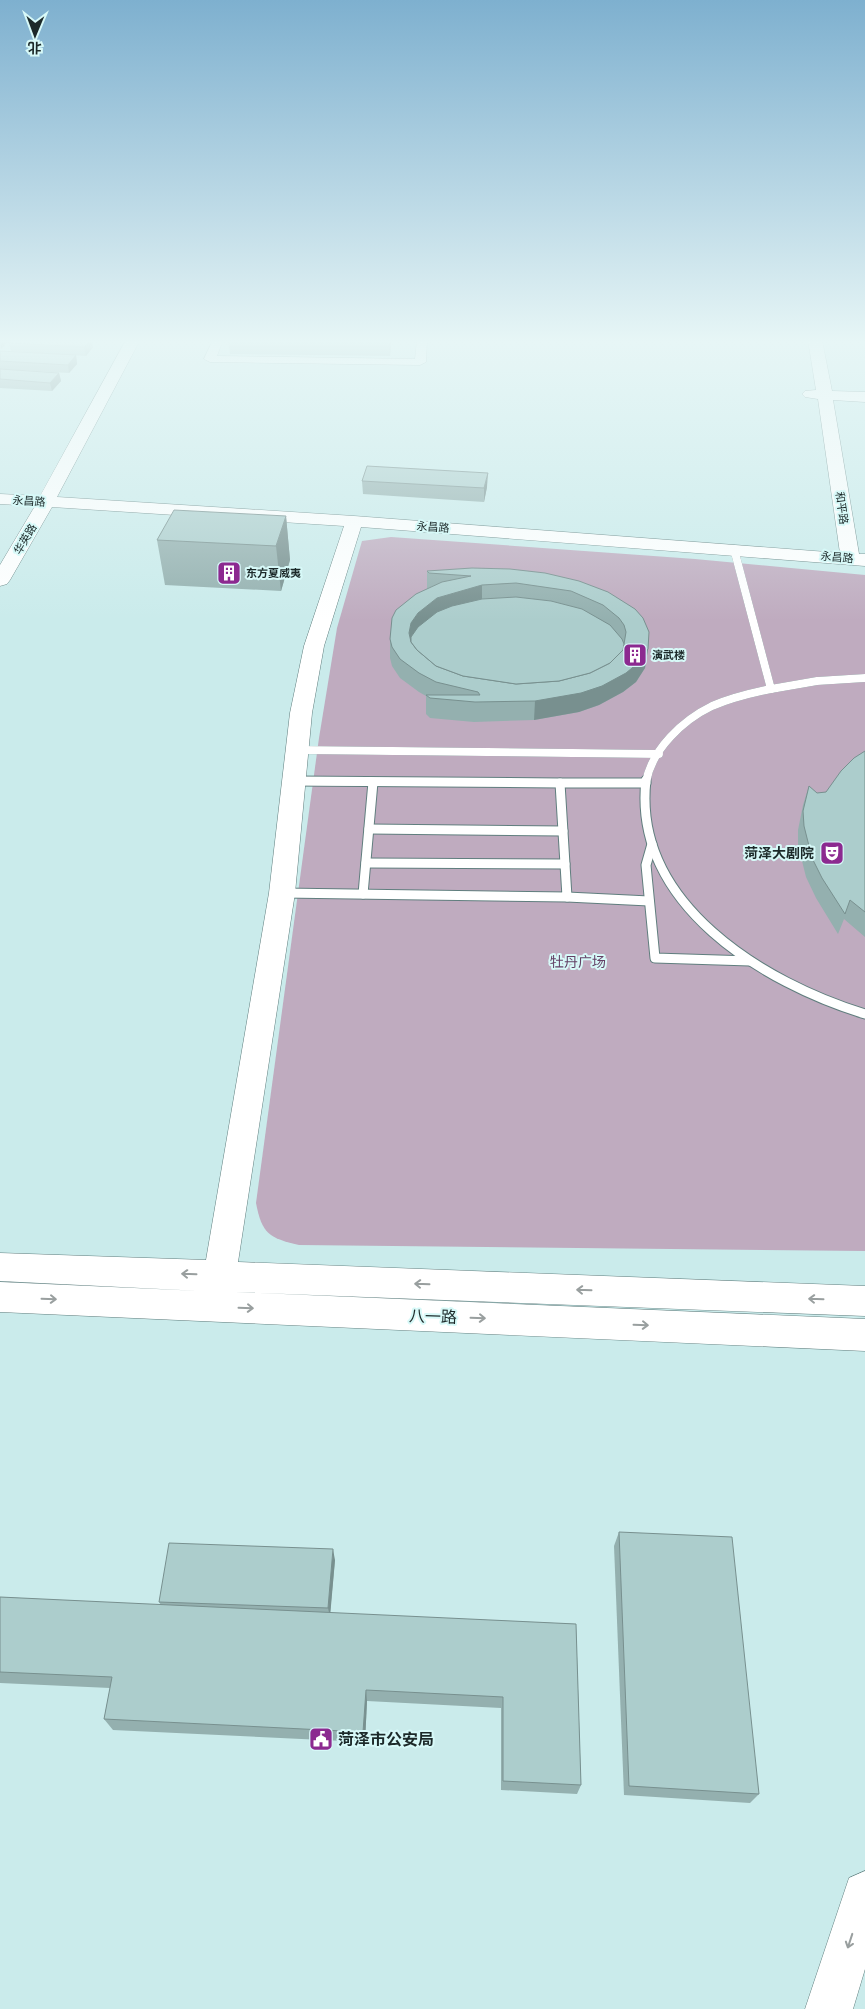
<svg xmlns="http://www.w3.org/2000/svg" width="865" height="2009" font-family="'Titillium Web','Noto Sans SC',sans-serif">
<rect width="100%" height="100%" fill="#caebeb"/>
<path fill="#bfabbf" d="M391 537 695 559 865 575V1251L299 1245C269 1238 262 1234 256 1203L319 738 337 628 362 541Z"/>
<g fill="none" stroke-linecap="round" stroke-linejoin="round">
<g stroke="#607e7e" stroke-width="8">
<g id="lane-far1">
<path d="M734 549 771 689 817 681 865 678"/>
<path d="M299 750 659 754"/>
<path d="M295 781 392 782"/>
<path d="M646 782C652 749 683 720 712 706 731 698 751 693 771 689"/>
</g>
</g>
<g stroke="#607e7e" stroke-width="11">
<g id="lane">
<path d="M646 780C632 904 764 983 865 1014"/>
<path d="M560 783H646"/>
<path d="M369 829 563 831"/>
<path d="M652 844 646 865 655 958 750 961"/>
<path d="M366 863 565 864"/>
<path d="M283 893 567 897 560 783 295 781"/>
<path d="M363 894 373 782"/>
<path d="M567 897 649 901"/>
</g>
</g>
<g stroke="#607e7e" stroke-width="1">
<path id="street" d="M213 340H223L217 356 415 359 417 340H427L426 362 420 365 210 362 204 359Z"/>
</g>
<g stroke="#607e7e" stroke-width="1">
<g id="secondary">
<path d="M126 340H140L57 497 354 516 840 553 818 399 805 397 802 394 805 391 816 390 808 340H822L832 391 865 392V402L833 400 859 554H865V566L361 527 324 646 312 713 295 893 238 1262 865 1286V1316L234 1292 865 1319V1351L0 1312V1282L201 1291 0 1281V1253L206 1260 269 893 290 713 304 646 344 526 52 507 10 580 7 584 0 586V565L35 506 0 504V494L40 496Z"/>
<path d="M865 1871V1969L853 2009H805L849 1878Z"/>
</g>
</g>
<use href="#lane-far1" stroke="#fff" stroke-width="8"/>
<use href="#lane" stroke="#fff" stroke-width="9"/>
<use href="#street" fill="#fff" fill-rule="evenodd"/>
<use href="#secondary" fill="#fff" fill-rule="evenodd"/>
</g>
<g fill="#94b0af">
<path d="M12 340H92L93 347 86 356 11 351 9 343Z"/>
<path d="M228 340H391L390 356 230 354Z"/>
<path d="M0 351 76 355 77 364 69 373 0 369Z"/>
<path d="M0 369 59 373 61 381 52 391 0 388Z"/>
<path d="M362 481 487 487 484 502 363 494Z"/>
<path d="M286 516 290 560 281 591 165 585 157 540Z"/>
<path d="M427 571 608 592 648 649 645 668 636 682 623 692 599 705 579 712 534 720 474 722 430 718 426 714V696L419 692 400 678 392 666 390 658V639L427 589Z"/>
<path d="M865 751V937L844 919 838 934 816 898 806 877 798 845V830L803 805 809 786 817 793 826 792Z"/>
<path d="M619 1532 759 1794 750 1803 624 1795 614 1546Z"/>
<path d="M335 1560 330 1613 576 1624 581 1785 577 1794 501 1790V1708L367 1701 365 1742 113 1730 104 1719 110 1688 0 1683V1597L161 1605 159 1602Z"/>
</g>
<g fill="#78908f">
<path d="M0 340H10L1 349Z"/>
<path d="M91 340H92L93 347 86 356 84 347Z"/>
<path d="M389 340H391L390 356Z"/>
<path d="M76 355 77 364 69 373 68 365Z"/>
<path d="M59 373 61 381 52 391 50 383Z"/>
<path d="M488 473 487 487 484 502V488Z"/>
<path d="M286 516 290 560 281 591 276 546Z"/>
<path d="M482 585V604L411 642 409 633 411 623 418 613 437 598Z"/>
<path d="M648 649 645 668 636 682 623 692 599 705 579 712 534 720 535 701Z"/>
<path d="M333 1549 335 1560 330 1617 328 1608Z"/>
<path d="M366 1690 367 1701 365 1742 363 1732Z"/>
</g>
<g fill="#accdcc" stroke="#78908f" fill-rule="evenodd">
<path d="M12 340H91L84 347 9 343Z"/>
<path d="M0 351 76 355 68 365 0 361Z"/>
<path d="M0 369 59 373 50 383 0 379Z"/>
<path d="M367 466 488 473 484 488 362 481Z"/>
<path d="M174 510 286 516 276 546 157 540Z"/>
<path d="M472 568 510 569 545 573 579 581 608 592 635 609 643 618 649 632 648 649 638 663 626 673 602 686 581 693 535 701 475 702 430 698 426 695H480L478 692 436 682 419 673 400 659 392 647 390 639 392 618 396 610 416 594 442 582 471 576 429 573 427 571ZM516 583 571 591 603 605 619 618 624 625 626 632 623 650 610 663 590 673 559 681 516 684 463 676 436 666 417 650 411 642 409 633 411 623 418 613 437 598 482 585Z"/>
<path d="M516 597 551 601 582 609 610 625 622 639 624 644 623 650 610 663 590 673 559 681 516 684 463 676 436 666 417 650 411 642V637L418 627 437 612 452 606 482 599Z"/>
<path d="M865 751V912L850 900 845 914 822 878 812 858 804 826 803 811 809 786 817 793 826 792 841 771 854 758Z"/>
<path d="M619 1532 732 1537 759 1794 629 1786Z"/>
<path d="M169 1543 333 1549 328 1608 159 1602Z"/>
<path d="M0 1597 576 1624 581 1785 503 1781V1697L366 1690 363 1732 104 1719 112 1677 0 1672Z"/>
</g>
<defs><path id="oneway-shaft" d="M-6 0H5M1.5-3L5.5 0L1.5 3" fill="none" stroke-width="1.6" stroke-linecap="round" stroke-linejoin="round" transform="scale(1.25)"/></defs>
<g stroke="#999f9f">
<use href="#oneway-shaft" transform="translate(189 1274) rotate(-178)"/>
<use href="#oneway-shaft" transform="translate(422 1284) rotate(-178)"/>
<use href="#oneway-shaft" transform="translate(584 1290) rotate(-178)"/>
<use href="#oneway-shaft" transform="translate(49 1299) rotate(2)"/>
<use href="#oneway-shaft" transform="translate(816 1299) rotate(-178)"/>
<use href="#oneway-shaft" transform="translate(246 1308) rotate(2)"/>
<use href="#oneway-shaft" transform="translate(478 1318) rotate(2)"/>
<use href="#oneway-shaft" transform="translate(641 1325) rotate(2)"/>
<use href="#oneway-shaft" transform="translate(850 1941) rotate(108)"/>
</g>
<linearGradient id="sky" x2="0" y2="1"><stop stop-color="#7eb0cf"/><stop offset="0.55" stop-color="#e7f6f6"/><stop offset="1" stop-color="#e7f6f6" stop-opacity="0"/></linearGradient>
<rect width="865" height="621" fill="url(#sky)"/>
<defs>
<g id="building-square" transform="scale(1.25)"><rect x="-9" y="-9" width="18" height="18" rx="4" fill="#8c2990" stroke="#d7f9f8"/><path d="M-4-6H4V6H1V3H-1V6H-4ZM-2.5-4.3h1.7v1.8h-1.7ZM.8-4.3h1.7v1.8H.8ZM-2.5-1h1.7V.8h-1.7ZM.8-1h1.7V.8H.8Z" fill="#fff"/></g>
<g id="theatre-square" transform="scale(1.25)"><rect x="-9" y="-9" width="18" height="18" rx="4" fill="#8c2990" stroke="#d7f9f8"/><path d="M-5-5.5Q0-4 5-5.5V0Q5 5 0 6Q-5 5-5 0ZM-3.3-2.5H-1v1.5H-3.3ZM1-2.5H3.3v1.5H1ZM-2.8 1Q0 5.5 2.8 1Z" fill="#fff"/></g>
<g id="civic-square" transform="scale(1.25)"><rect x="-9" y="-9" width="18" height="18" rx="4" fill="#8c2990" stroke="#d7f9f8"/><path d="M-.6-6.5H3V-4.5H.6V-3L4-1V1h2V6H-6V1h2V-1L-.6-3ZM-1.2 2.5V6h2.4V2.5Z" fill="#fff"/></g>
</defs>
<g fill-rule="evenodd">
<use href="#building-square" x="229" y="573"/>
<use href="#building-square" x="635" y="655"/>
<use href="#theatre-square" x="832" y="853"/>
<use href="#civic-square" x="321" y="1739"/>
</g>
<g text-anchor="middle" stroke-width="4" stroke-linejoin="round" paint-order="stroke">
<g font-size="11" fill="#1c2929" stroke="#d7f9f8">
<text transform="translate(29 501) rotate(4)" y="4">永昌路</text>
<text transform="translate(842 508) rotate(82)" y="4">和平路</text>
<text transform="translate(433 527) rotate(4)" y="4">永昌路</text>
<text transform="translate(25 539) rotate(-59)" y="4">华英路</text>
<text transform="translate(837 557) rotate(5)" y="4">永昌路</text>
</g>
<g font-size="11" font-weight="bold" fill="#1c2929" stroke="#d7f9f8" text-anchor="start">
<text x="246" y="577">东方夏威夷</text>
<text x="652" y="659">演武楼</text>
</g>
<g font-size="14" font-weight="bold" fill="#1c2929" stroke="#d7f9f8" text-anchor="end">
<text x="814" y="858">菏泽大剧院</text>
</g>
<g font-size="14" fill="#633f64" stroke="#d7f9f8">
<text x="578" y="967">牡丹广场</text>
</g>
<g font-size="16" fill="#1c2929" stroke="#d7f9f8">
<text transform="translate(433 1316) rotate(2)" y="6">八一路</text>
</g>
<g font-size="16" font-weight="bold" fill="#1c2929" stroke="#d7f9f8" text-anchor="start">
<text x="338" y="1745">菏泽市公安局</text>
</g>
</g>
<g transform="translate(35 35) rotate(181)" stroke="#d7f9f8" stroke-width="4" paint-order="stroke">
<path d="M0-4L9 19L0 12L-9 19Z" fill="#1c2929"/>
<text y="-8" font-size="14" font-weight="bold" text-anchor="middle" fill="#1c2929">北</text>
</g>
</svg>
